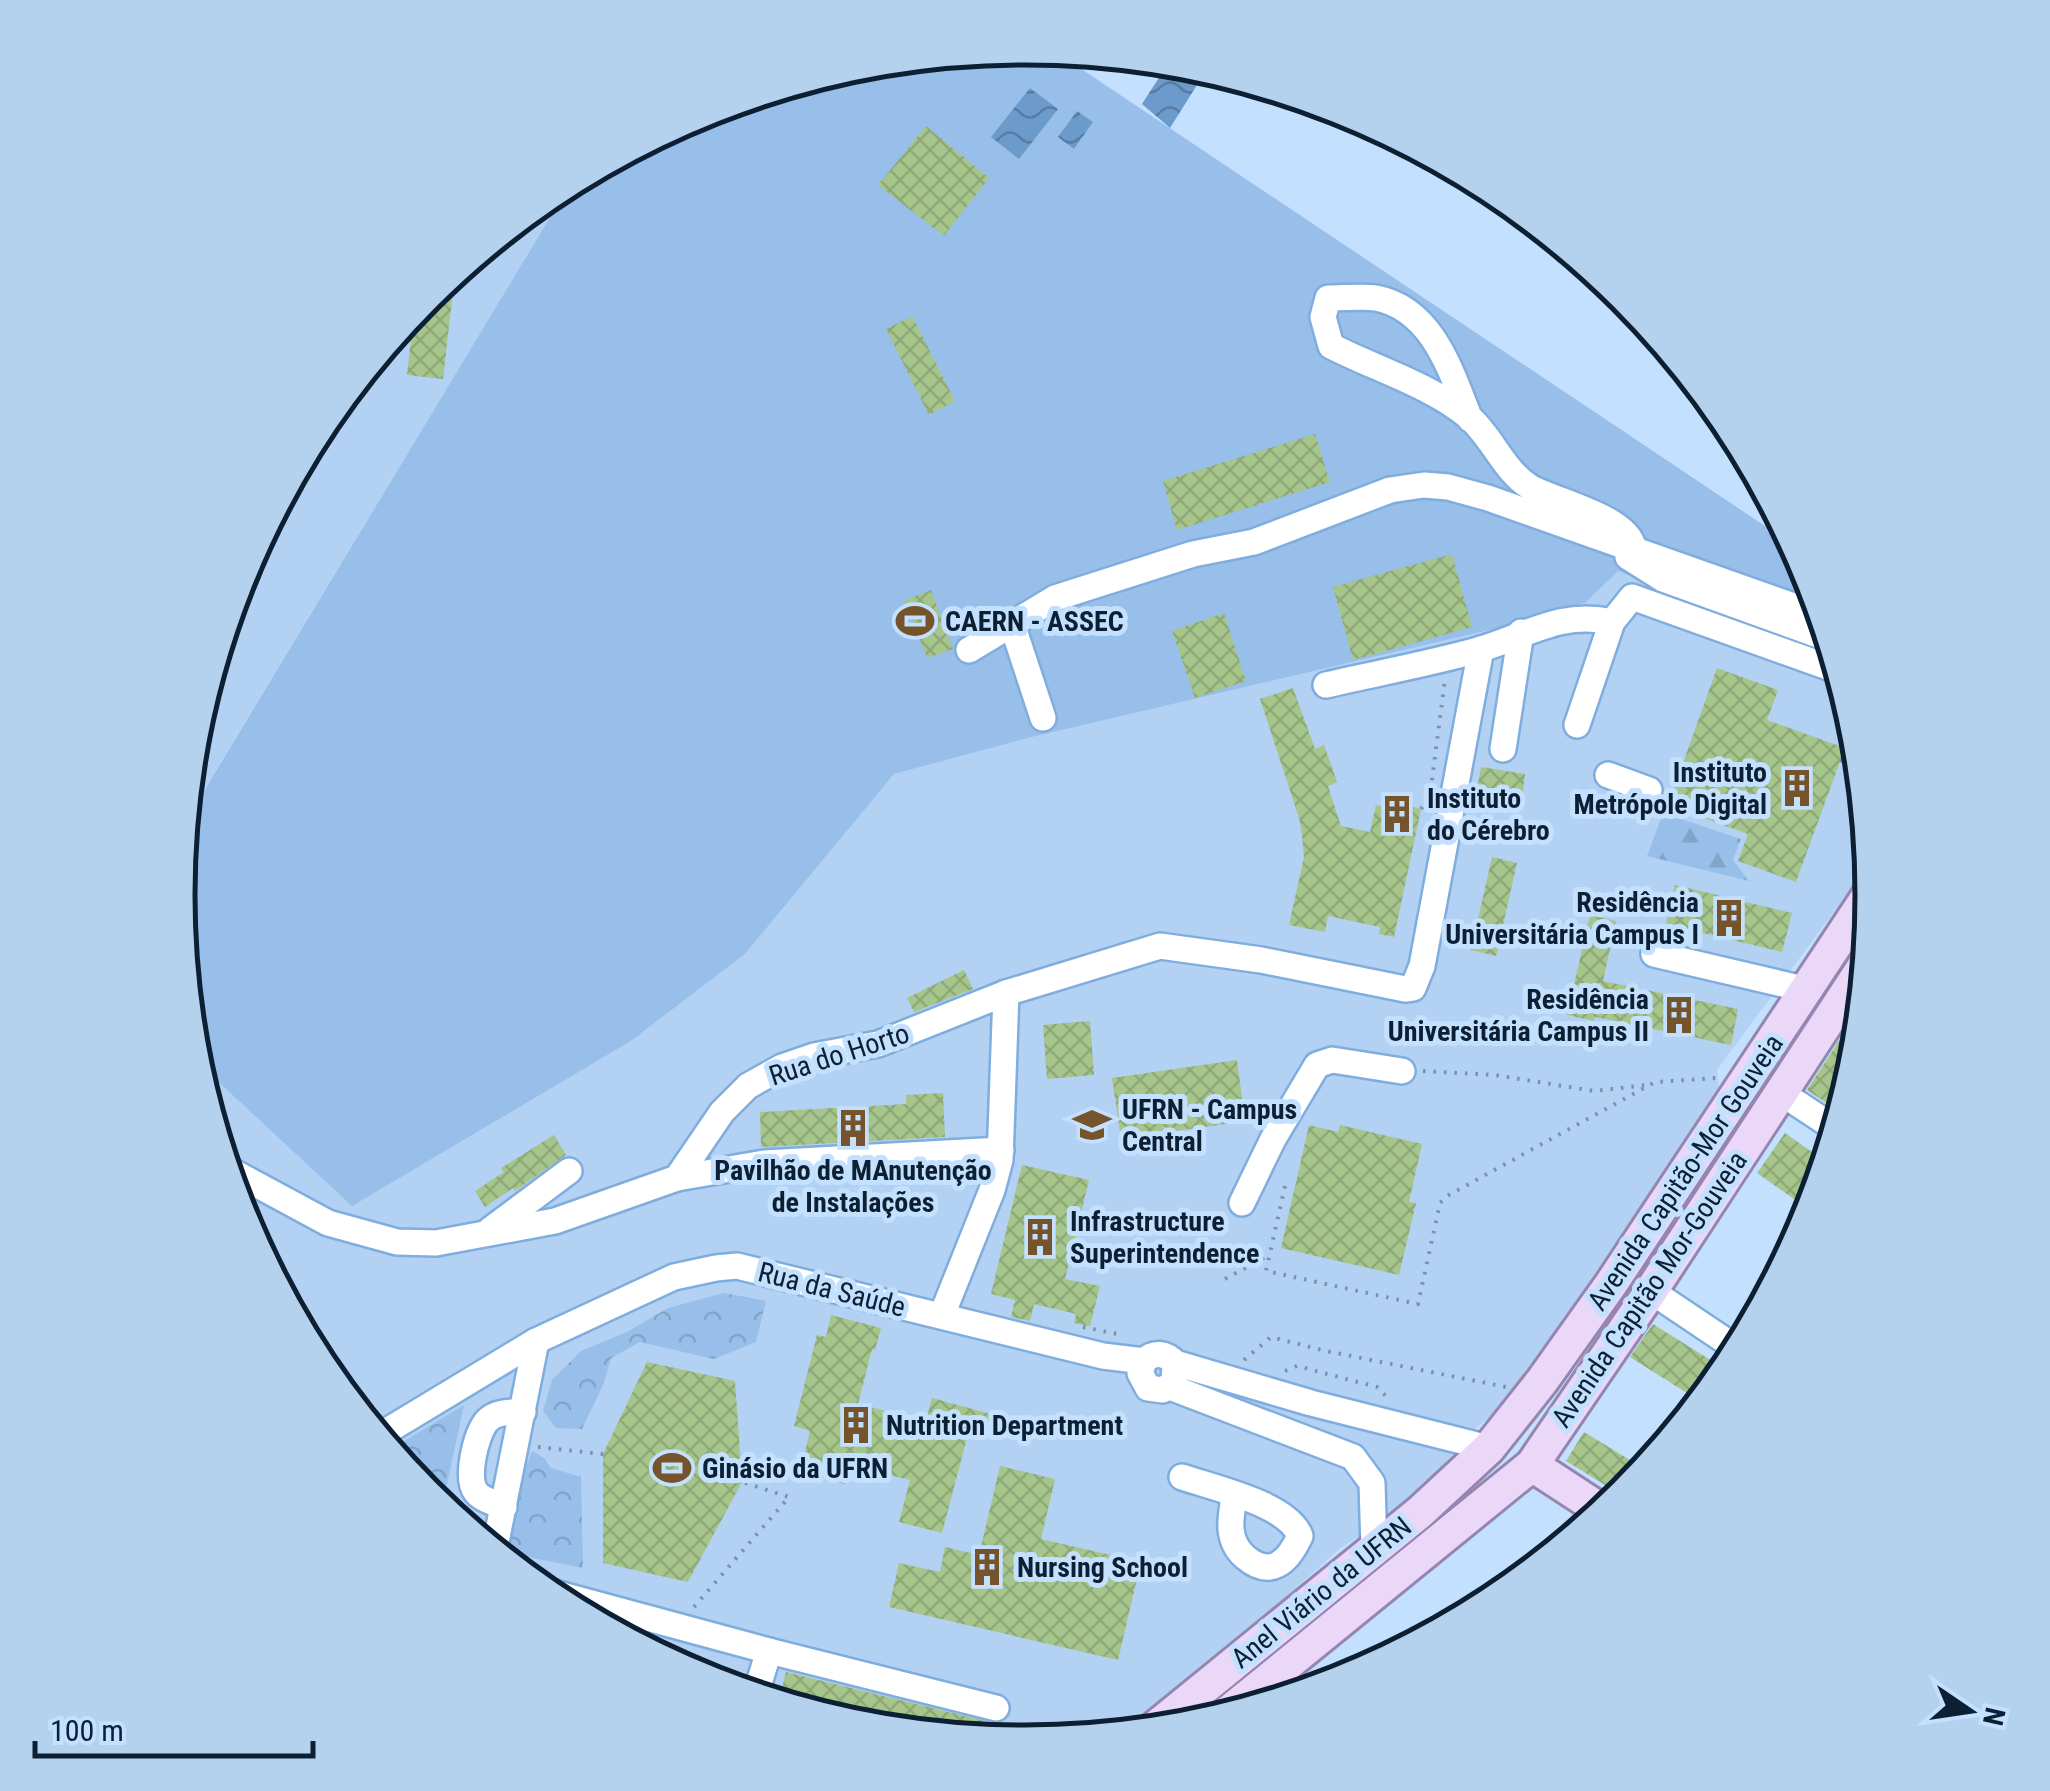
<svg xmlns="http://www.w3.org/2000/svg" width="2050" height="1791" font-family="'Roboto Condensed',sans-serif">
<defs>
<pattern id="forest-firs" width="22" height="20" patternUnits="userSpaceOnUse" patternTransform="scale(2.5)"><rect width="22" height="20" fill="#98bfea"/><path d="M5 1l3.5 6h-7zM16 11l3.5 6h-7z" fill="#82a4c9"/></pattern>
<pattern id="park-crowns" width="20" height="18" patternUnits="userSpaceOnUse" patternTransform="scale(2.5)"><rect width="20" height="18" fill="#98bfea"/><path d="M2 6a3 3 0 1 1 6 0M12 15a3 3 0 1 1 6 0" fill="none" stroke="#82a4c9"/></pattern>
<pattern id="water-waves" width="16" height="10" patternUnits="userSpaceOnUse" patternTransform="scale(2.5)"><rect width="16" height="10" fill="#6b9acb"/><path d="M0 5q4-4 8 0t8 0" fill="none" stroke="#567da5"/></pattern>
<pattern id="building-cross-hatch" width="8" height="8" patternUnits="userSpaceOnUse" patternTransform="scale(2.5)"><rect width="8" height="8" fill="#a6c58a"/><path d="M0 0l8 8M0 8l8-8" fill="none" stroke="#8ea978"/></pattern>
</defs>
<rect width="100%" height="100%" fill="#c3e0fe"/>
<g fill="#b3d1f3">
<path d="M572 181 186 820 184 824 193 730 242 570 320 424 426 295 554 190Z"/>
<path d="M1618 570 1832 647 1857 731 1870 863 1717 1070 1719 1092 1516 1389 1487 1419 1454 1446 1449 1469 1393 1516 1342 1547 1131 1733 1024 1743 859 1727 700 1679 553 1600 425 1495 320 1366 241 1219 193 1054 196 1061 352 1205 631 1041 745 954 894 774 1032 737 1498 628 1584 604Z"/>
</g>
<path fill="url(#forest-firs)" d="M1663 813 1741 839 1733 860 1749 881 1647 856Z"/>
<g fill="url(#park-crowns)">
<path d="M724 1293 766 1301 756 1342 714 1359 640 1342 611 1358 604 1383 582 1429 556 1428 543 1411 552 1380 581 1351 627 1332 668 1308Z"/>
<path d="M464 1405 444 1498 432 1500 389 1450Z"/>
<path d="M532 1451 544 1458 551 1468 581 1477 583 1568 508 1553 517 1491Z"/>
</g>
<path fill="#98bfea" d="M1044 49 1053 50 1795 546 1809 572 1832 647 1618 571 1585 603 1498 628 1032 737 894 774 745 954 631 1041 352 1206 196 1061 193 1054 177 895 184 824 572 181 695 115Z"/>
<g fill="url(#water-waves)">
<path d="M1169 62 1207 69 1170 128 1142 104Z"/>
<path d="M1030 88 1058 109 1019 159 991 137Z"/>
<path d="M1077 111 1093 122 1074 149 1058 137Z"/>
</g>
<g fill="url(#building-cross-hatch)">
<path d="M926 126 989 178 944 236 878 185Z"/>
<path d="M433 289 453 291 443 379 407 375 414 310Z"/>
<path d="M912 316 955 401 929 415 886 329Z"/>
<path d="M1315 434 1330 482 1177 530 1163 481Z"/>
<path d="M1452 554 1472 627 1353 660 1333 587Z"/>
<path d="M931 590 953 649 927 658 905 600Z"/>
<path d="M1224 613 1246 681 1195 698 1172 631Z"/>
<path d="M1717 668 1778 690 1767 720 1845 748 1796 882 1738 861 1748 834 1668 805Z"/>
<path d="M1293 688 1315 749 1324 745 1337 782 1328 786 1341 826 1370 832 1376 805 1403 811 1405 805 1421 809 1394 937 1379 934 1380 927 1328 916 1325 932 1289 925 1304 857 1302 835 1299 818 1260 699Z"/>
<path d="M1481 767 1525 774 1522 797 1477 790Z"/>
<path d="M1492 857 1517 863 1496 956 1471 950Z"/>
<path d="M1675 885 1792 913 1782 952 1666 924Z"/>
<path d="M1590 915 1616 921 1603 981 1738 1009 1731 1045 1595 1017 1594 1021 1567 1015Z"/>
<path d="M964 970 973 989 914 1012 907 998Z"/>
<path d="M1090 1021 1094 1075 1047 1079 1043 1025Z"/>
<path d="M1848 1027 1859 1034 1857 1062 1831 1106 1807 1090Z"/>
<path d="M1237 1060 1245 1121 1121 1139 1112 1078Z"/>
<path d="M943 1093 945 1137 761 1147 760 1112 906 1104V1095Z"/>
<path d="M1309 1125 1338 1132 1340 1125 1422 1144 1409 1202 1416 1203 1399 1275 1281 1248Z"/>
<path d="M1785 1133 1826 1162 1811 1211 1757 1173Z"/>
<path d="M554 1135 566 1155 515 1191 513 1188 485 1207 475 1191 504 1172 501 1168Z"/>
<path d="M1022 1165 1089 1180 1065 1279 1100 1286 1090 1326 1074 1323 1076 1314 1034 1304 1030 1321 1011 1317 1015 1300 991 1294Z"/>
<path d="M831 1315 881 1328 875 1350 872 1349 858 1404 926 1421 932 1398 998 1416 993 1436 969 1430 942 1533 899 1522 910 1480 850 1465 845 1484 800 1472 810 1431 794 1426 817 1335 826 1337Z"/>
<path d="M1653 1324 1712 1361 1690 1395 1630 1357Z"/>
<path d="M647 1362 735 1381 742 1482 688 1582 603 1563V1454Z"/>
<path d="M1584 1432 1643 1468 1623 1496 1566 1461Z"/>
<path d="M1000 1466 1055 1479 1041 1539 1141 1562 1118 1660 889 1607 899 1563 940 1572 945 1547 979 1555Z"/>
<path d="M786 1672 997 1724 994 1740 919 1733 779 1700Z"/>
</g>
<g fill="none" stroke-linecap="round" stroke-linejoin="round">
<g stroke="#7fadde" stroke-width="30">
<g id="minor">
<path d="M1470 419C1451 372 1433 309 1376 298 1362 296 1344 298 1328 298L1323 317 1331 346C1376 369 1430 385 1469 417 1493 438 1503 470 1530 487 1555 502 1640 519 1633 555"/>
<path d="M1628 557 1663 579 1829 639"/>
<path d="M1012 624 1043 718"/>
<path d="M969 650 1055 598 1193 554 1254 542 1390 490 1424 485 1448 487 1488 498 1822 616"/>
<path d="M1326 685C1377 673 1428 664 1478 650 1526 636 1561 610 1612 622"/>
<path d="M1577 725 1612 622 1632 597 1839 671"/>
<path d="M1503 749 1521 632"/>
<path d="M1608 775 1649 790"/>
<path d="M1654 954 1808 990"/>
<path d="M1006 993 1160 946 1261 960 1405 989 1413 988 1422 966 1481 649"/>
<path d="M1780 1092 1836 1129"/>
<path d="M226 1168 328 1223 397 1242 436 1243 555 1221 677 1178 722 1112 748 1086 782 1067 814 1056 878 1044 1006 993 1000 1160 992 1190 942 1315"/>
<path d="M677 1178 764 1163 1001 1150"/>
<path d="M1242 1203 1273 1139 1317 1065 1332 1060 1402 1071"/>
<path d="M490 1230 569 1171"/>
<path d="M1651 1291 1739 1350"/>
<path d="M1175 1363 1311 1403 1489 1448"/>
<path d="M1170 1387 1353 1457 1372 1483 1374 1549"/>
<path d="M377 1437 536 1341 674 1277 716 1268 737 1266 1103 1356 1144 1361C1154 1351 1166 1353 1175 1363L1174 1382 1163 1390 1148 1388 1140 1373 1144 1361"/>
<path d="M1182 1477C1214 1488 1288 1504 1300 1536 1288 1562 1271 1579 1245 1557 1237 1550 1232 1540 1231 1529 1230 1518 1233 1506 1234 1496"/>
<path d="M504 1507C495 1503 481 1499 476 1492 465 1478 476 1435 486 1422 495 1411 511 1412 523 1412"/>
<path d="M494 1552 536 1341"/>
<path d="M540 1589 769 1651"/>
<path d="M755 1696 769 1651 996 1708"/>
</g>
</g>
<g stroke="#9486b1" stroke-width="38">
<g id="major">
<path d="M1532 1465 1604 1512"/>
<path d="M1221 1718 1532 1465 1651 1291 1866 963"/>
<path d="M1151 1731 1420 1512 1489 1448 1542 1381 1611 1284 1872 890"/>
</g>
</g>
<g stroke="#7991ab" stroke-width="4" stroke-dasharray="2.5 8" stroke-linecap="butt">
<path d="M1840 760 1860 766"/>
<path d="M1421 809 1430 795 1445 679"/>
<path d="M1423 1071 1495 1075 1594 1091 1647 1085"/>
<path d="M1285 1186 1266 1271 1418 1304 1440 1203 1447 1196 1655 1082 1717 1078"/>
<path d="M1225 1279 1269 1255"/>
<path d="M1083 1327 1122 1335"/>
<path d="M1244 1360 1271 1337 1326 1351 1506 1387"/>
<path d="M1285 1371 1297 1366 1377 1387 1391 1401"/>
<path d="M538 1447 603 1454"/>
<path d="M694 1607 789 1497 742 1482"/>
</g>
<use href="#minor" stroke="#fff" stroke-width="25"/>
<use href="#major" stroke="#ebd8f9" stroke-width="32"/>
</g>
<defs>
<g id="stadium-bare" transform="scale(3)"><path d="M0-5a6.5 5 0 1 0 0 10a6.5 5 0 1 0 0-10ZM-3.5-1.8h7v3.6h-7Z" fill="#75542b" stroke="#c3e0fe" stroke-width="2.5" paint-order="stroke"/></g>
<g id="building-bare" transform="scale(3)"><path d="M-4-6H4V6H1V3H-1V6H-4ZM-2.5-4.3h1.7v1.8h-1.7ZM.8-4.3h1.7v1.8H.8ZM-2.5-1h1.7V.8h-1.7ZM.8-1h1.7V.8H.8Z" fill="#75542b" stroke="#c3e0fe" stroke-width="2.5" paint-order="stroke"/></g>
<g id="university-bare" transform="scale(3)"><path d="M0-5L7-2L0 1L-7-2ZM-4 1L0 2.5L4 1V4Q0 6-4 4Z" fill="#75542b" stroke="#c3e0fe" stroke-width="2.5" paint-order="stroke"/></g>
</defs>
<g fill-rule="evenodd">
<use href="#stadium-bare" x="915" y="621"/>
<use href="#building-bare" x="1797" y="788"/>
<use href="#building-bare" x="1397" y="814"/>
<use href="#building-bare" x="1729" y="918"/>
<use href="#building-bare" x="1679" y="1015"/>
<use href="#university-bare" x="1092" y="1125"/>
<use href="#building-bare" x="853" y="1128"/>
<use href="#building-bare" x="1040" y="1237"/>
<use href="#building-bare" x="856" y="1425"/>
<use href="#stadium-bare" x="672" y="1468"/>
<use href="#building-bare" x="987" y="1567"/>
</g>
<g text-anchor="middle" stroke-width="10" stroke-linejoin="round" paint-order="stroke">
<g font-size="28" font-weight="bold" fill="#0d1f32" stroke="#c3e0fe" text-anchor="start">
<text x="945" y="631">CAERN - ASSEC</text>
<text x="1767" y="782" text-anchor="end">Instituto<tspan x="1767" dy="32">Metrópole Digital</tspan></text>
<text x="1427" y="808">Instituto<tspan x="1427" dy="32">do Cérebro</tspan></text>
<text x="1699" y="912" text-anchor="end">Residência<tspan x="1699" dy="32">Universitária Campus I</tspan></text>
<text x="1649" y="1009" text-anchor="end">Residência<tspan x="1649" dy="32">Universitária Campus II</tspan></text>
<text x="1122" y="1119">UFRN - Campus<tspan x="1122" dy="32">Central</tspan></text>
<text x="853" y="1180" text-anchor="middle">Pavilhão de MAnutenção<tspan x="853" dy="32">de Instalações</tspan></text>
<text x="1070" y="1231">Infrastructure<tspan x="1070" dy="32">Superintendence</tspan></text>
<text x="886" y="1435">Nutrition Department</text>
<text x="702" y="1478">Ginásio da UFRN</text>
<text x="1017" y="1577">Nursing School</text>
</g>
<g font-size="28" fill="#0d1f32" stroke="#c3e0fe">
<text transform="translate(839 1054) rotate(-18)" y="10">Rua do Horto</text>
<text transform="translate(1685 1172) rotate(-56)" y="10">Avenida Capitão-Mor Gouveia</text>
<text transform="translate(832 1289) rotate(14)" y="10">Rua da Saúde</text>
<text transform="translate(1649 1289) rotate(-56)" y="10">Avenida Capitão Mor-Gouveia</text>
<text transform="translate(1321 1592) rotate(-39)" y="10">Anel Viário da UFRN</text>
</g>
</g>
<path d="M0 0H2050V1791H0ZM195 895a830 830 0 1 1 1660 0a830 830 0 1 1-1660 0Z" fill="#b4d1ee" fill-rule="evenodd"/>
<path fill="none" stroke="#0d1f32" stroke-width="5" d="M195 895a830 830 0 1 1 1660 0a830 830 0 1 1-1660 0Z"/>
<g transform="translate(1970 1711) rotate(103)" stroke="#c3e0fe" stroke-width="8" paint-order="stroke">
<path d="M0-8L18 38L0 25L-18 38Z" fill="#0d1f32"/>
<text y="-15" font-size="28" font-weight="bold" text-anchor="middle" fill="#0d1f32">N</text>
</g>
<path d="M35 1741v15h278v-15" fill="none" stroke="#0d1f32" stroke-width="5"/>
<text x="50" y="1741" font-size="30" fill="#0d1f32" stroke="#c3e0fe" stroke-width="8" paint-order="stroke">100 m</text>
</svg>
